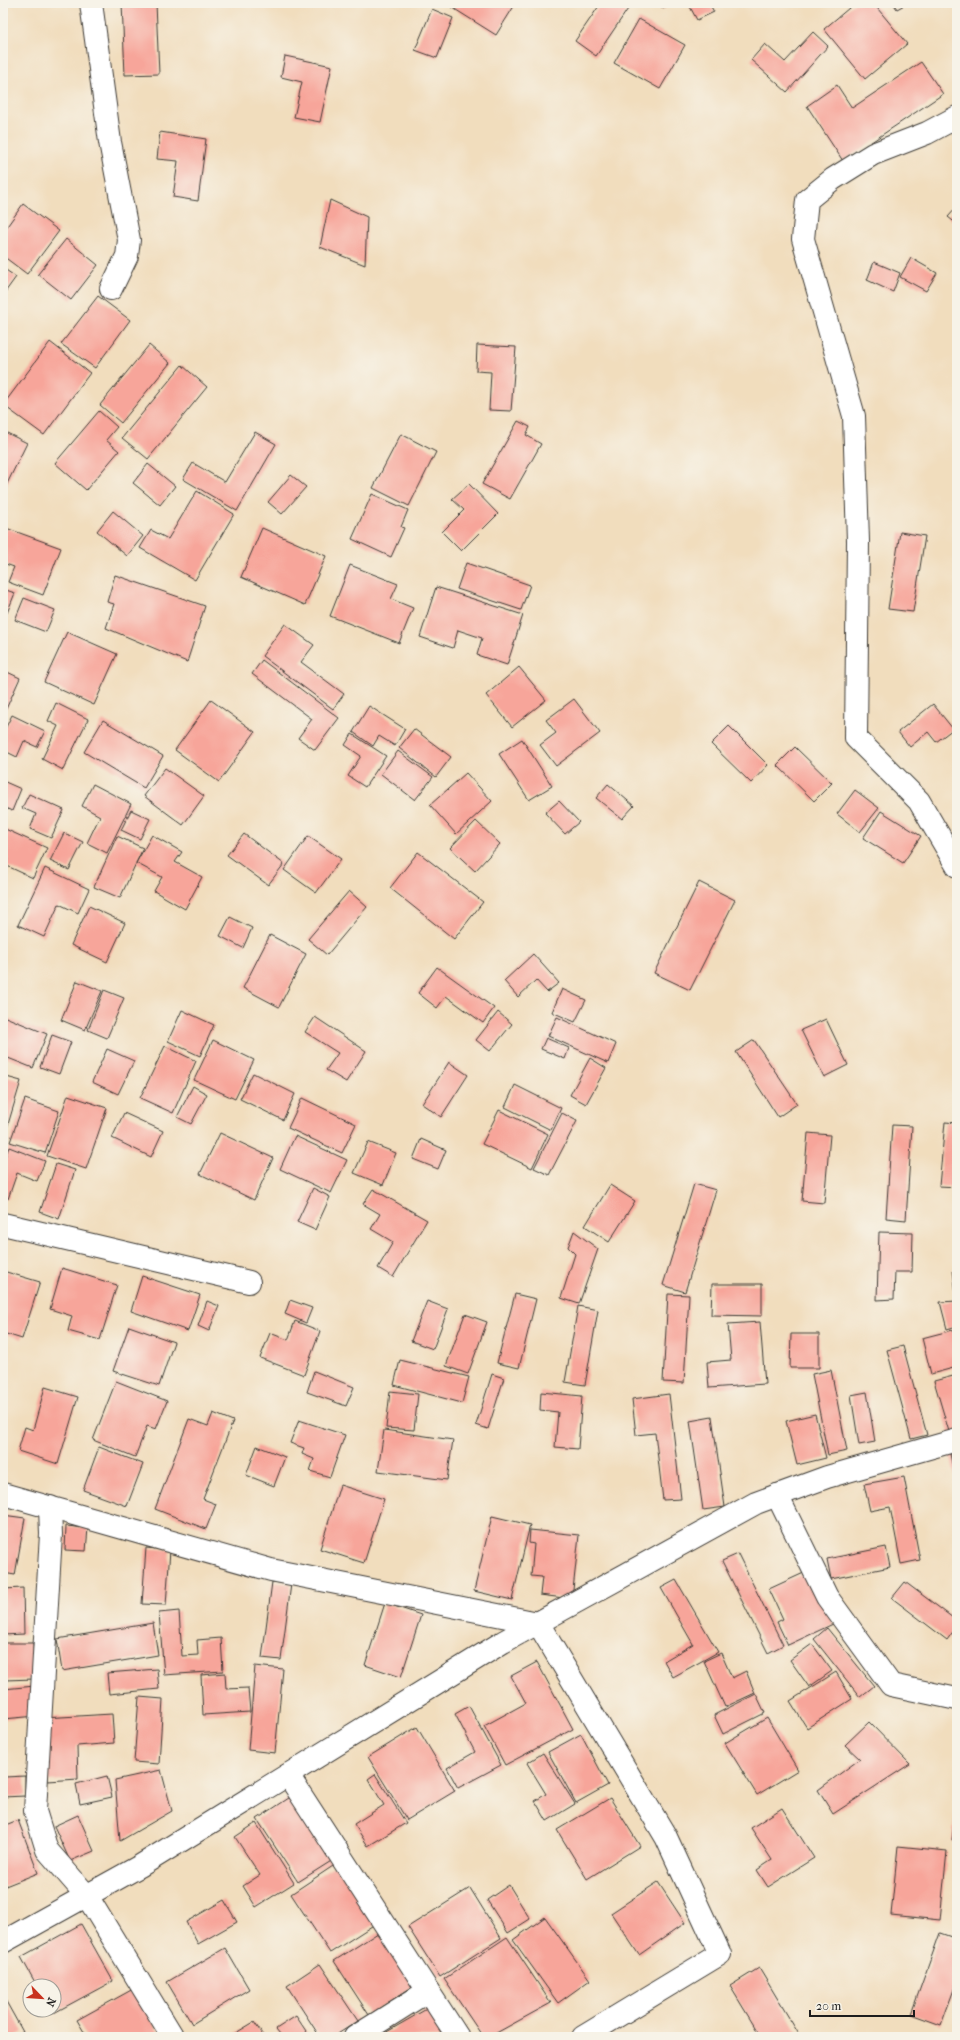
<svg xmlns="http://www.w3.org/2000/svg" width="960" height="2040" font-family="'IM FELL French Canon',serif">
<rect width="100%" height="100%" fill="#f7f3e8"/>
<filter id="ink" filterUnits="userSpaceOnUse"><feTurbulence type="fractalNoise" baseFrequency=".025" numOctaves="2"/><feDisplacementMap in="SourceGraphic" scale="8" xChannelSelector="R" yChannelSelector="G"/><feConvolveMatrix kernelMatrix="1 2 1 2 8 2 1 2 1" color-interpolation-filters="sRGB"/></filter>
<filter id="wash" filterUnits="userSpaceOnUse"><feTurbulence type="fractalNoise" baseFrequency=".012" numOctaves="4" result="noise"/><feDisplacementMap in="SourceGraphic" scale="16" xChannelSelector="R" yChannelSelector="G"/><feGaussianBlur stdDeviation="0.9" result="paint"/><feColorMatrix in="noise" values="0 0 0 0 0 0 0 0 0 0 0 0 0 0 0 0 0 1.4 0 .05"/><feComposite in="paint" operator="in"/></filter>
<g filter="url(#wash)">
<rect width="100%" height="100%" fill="#f1ddbd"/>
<g id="blocks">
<g fill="#f7a59a">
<path d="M122 3H156L159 74 125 75Z"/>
<path d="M445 3H516L496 35Z"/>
<path d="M601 3H632L596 56 575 41Z"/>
<path d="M659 3H674L663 9Z"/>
<path d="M688 3H709L714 12 697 20Z"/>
<path d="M855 3H873L907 44 865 79 824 29Z"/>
<path d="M893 3H908L897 9Z"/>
<path d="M432 9 453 18 437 58 415 50Z"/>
<path d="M639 19 685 45 660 89 614 63Z"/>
<path d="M813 32 828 46 787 92 751 60 765 44 785 62Z"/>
<path d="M285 56 332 66 320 122 294 117 302 82 281 77Z"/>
<path d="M921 62 943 94 843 161 807 106 837 85 852 108Z"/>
<path d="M160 132 206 139 198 201 173 197 178 161 157 159Z"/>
<path d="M330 200 367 217 365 265 320 247Z"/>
<path d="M23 204 59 231 27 274 3 256V232Z"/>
<path d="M957 207V224L948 217Z"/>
<path d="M66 239 98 265 71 300 38 274Z"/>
<path d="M911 258 937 273 926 291 900 277Z"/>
<path d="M874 262 900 273 893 292 867 280Z"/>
<path d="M3 268 16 277 3 295Z"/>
<path d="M98 296 130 320 95 368 61 344Z"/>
<path d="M50 342 90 373 44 435 3 405Z"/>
<path d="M149 345 170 363 121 423 100 405Z"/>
<path d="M477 345 516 347 511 411 489 410 491 372 476 371Z"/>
<path d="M182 365 207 387 148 459 122 438Z"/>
<path d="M99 411 117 427 106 440 119 451 86 490 55 463Z"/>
<path d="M518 421 530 427 526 435 541 444 510 499 482 484Z"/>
<path d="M3 431 27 443 3 492Z"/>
<path d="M255 432 276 444 237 511 183 479 193 463 225 482Z"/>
<path d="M401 434 436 452 409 506 373 488Z"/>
<path d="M148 464 175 486 160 505 133 483Z"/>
<path d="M291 475 306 487 282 514 268 502Z"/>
<path d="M469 484 498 514 461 551 442 532 464 510 452 499Z"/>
<path d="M197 491 234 514 195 580 140 548 151 530 168 539Z"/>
<path d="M372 494 408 510 401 527 404 528 391 557 352 539Z"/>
<path d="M113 511 143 536 127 556 97 531Z"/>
<path d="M6 528 61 548 43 595 8 582 14 567 3 563V536Z"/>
<path d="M262 528 326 556 305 605 241 577Z"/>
<path d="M900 532 925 536 913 612 888 609Z"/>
<path d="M466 563 530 585 521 610 457 589Z"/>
<path d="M350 565 398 584 391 599 413 608 399 643 330 616Z"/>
<path d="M115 575 205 606 187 662 106 628 114 604 107 602Z"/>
<path d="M436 587 523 615 507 665 477 655 482 638 458 630 453 648 420 637Z"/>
<path d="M3 589 15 593 7 613 3 611Z"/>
<path d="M24 598 55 610 46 632 15 620Z"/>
<path d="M285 624 314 645 301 662 344 694 333 709 262 656Z"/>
<path d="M67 632 117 654 94 705 44 682Z"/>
<path d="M262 660 339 718 315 750 298 738 312 719 252 674Z"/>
<path d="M519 667 546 700 512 727 486 695Z"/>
<path d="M3 670 20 678 6 709 3 707Z"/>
<path d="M574 699 600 733 556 766 540 745 556 733 546 720Z"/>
<path d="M211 700 255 732 219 782 175 750Z"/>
<path d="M56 703 88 719 63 770 42 759 58 726 48 721Z"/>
<path d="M933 704 953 729 936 742 928 732 910 747 898 732Z"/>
<path d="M369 706 405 729 395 746 379 736 373 746 353 732Z"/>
<path d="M12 715 45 731 37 747 24 741 17 757 3 750V733Z"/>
<path d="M103 720 163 756 144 788 84 752Z"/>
<path d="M729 726 768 765 751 783 711 744Z"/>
<path d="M414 729 451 757 436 777 399 748Z"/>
<path d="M352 734 386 756 365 787 348 776 361 756 345 745Z"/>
<path d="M522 739 552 786 529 800 499 754Z"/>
<path d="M795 747 832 783 814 801 777 765Z"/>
<path d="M398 751 433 777 415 800 381 774Z"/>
<path d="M165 768 204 796 183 825 144 796Z"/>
<path d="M466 773 492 801 456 834 430 805Z"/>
<path d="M3 781 21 789 12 811 3 807Z"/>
<path d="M93 784 131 804 107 853 87 843 100 816 82 806Z"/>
<path d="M608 784 634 806 622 819 596 798Z"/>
<path d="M855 790 879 808 860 832 837 814Z"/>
<path d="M29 794 64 810 51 838 30 829 36 814 22 808Z"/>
<path d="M559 801 579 822 565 834 545 813Z"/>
<path d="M131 810 150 819 140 839 121 830Z"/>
<path d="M881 811 921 836 903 863 863 838Z"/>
<path d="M476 821 500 844 475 871 450 848Z"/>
<path d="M3 828 47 848 33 878 5 865 8 859 3 857Z"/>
<path d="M64 833 83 842 69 870 50 861Z"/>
<path d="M244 834 284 864 268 885 227 855Z"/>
<path d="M152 835 182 852 175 862 202 877 185 909 154 891 162 877 136 863Z"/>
<path d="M117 836 143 848 120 898 94 887Z"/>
<path d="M308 836 341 859 316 893 284 870Z"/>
<path d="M418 852 483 902 454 939 390 888Z"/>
<path d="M45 868 89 889 78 913 59 904 44 937 18 925Z"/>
<path d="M699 882 735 900 690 990 654 973Z"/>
<path d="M349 891 367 907 327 955 308 939Z"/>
<path d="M89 906 125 923 107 962 71 945Z"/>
<path d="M230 917 252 928 243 948 220 936Z"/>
<path d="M270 935 306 954 279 1007 243 988Z"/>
<path d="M533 954 559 983 547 992 536 980 518 997 504 981Z"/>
<path d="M437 967 494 1008 483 1023 446 996 437 1008 418 993Z"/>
<path d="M77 981 102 991 85 1030 61 1020Z"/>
<path d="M562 989 586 1000 575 1022 552 1012Z"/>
<path d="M104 990 124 998 107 1038 88 1030Z"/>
<path d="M182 1010 214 1025 200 1056 168 1041Z"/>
<path d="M498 1012 512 1024 490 1051 476 1040Z"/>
<path d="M3 1016 47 1034 33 1068 3 1056Z"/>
<path d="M315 1017 366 1051 346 1082 326 1070 338 1053 305 1032Z"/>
<path d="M557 1017 616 1044 608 1063 548 1036Z"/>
<path d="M826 1019 848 1065 824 1077 801 1030Z"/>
<path d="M52 1035 71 1042 59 1074 40 1067Z"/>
<path d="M546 1038 569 1048 565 1059 541 1049Z"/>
<path d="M213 1040 254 1060 235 1099 194 1080Z"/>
<path d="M754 1040 797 1104 778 1117 736 1052Z"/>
<path d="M165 1046 196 1061 173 1113 140 1098Z"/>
<path d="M107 1049 134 1061 118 1094 92 1082Z"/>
<path d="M590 1058 606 1068 586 1104 570 1095Z"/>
<path d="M449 1062 468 1075 441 1117 422 1104Z"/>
<path d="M253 1073 295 1094 283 1120 240 1099Z"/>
<path d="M3 1076 21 1081 3 1141Z"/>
<path d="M515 1085 561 1108 551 1130 505 1107Z"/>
<path d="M193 1086 207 1094 191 1124 177 1117Z"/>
<path d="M68 1095 107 1108 86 1169 47 1156Z"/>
<path d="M302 1098 356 1124 342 1153 288 1128Z"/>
<path d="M25 1099 59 1111 45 1153 10 1142Z"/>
<path d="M499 1110 548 1134 532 1168 482 1144Z"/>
<path d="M124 1113 163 1131 151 1157 112 1138Z"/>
<path d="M562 1113 577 1121 549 1175 534 1168Z"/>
<path d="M945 1122 957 1123V1187L939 1186Z"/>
<path d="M892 1125 912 1126 906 1220 886 1218Z"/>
<path d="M220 1133 273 1158 254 1200 200 1174Z"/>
<path d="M808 1133 830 1135 824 1203 802 1201Z"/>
<path d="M295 1136 347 1160 331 1193 280 1169Z"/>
<path d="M421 1139 446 1150 438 1169 413 1159Z"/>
<path d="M368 1142 396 1153 383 1185 354 1173Z"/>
<path d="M9 1147 45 1161 37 1181 17 1173 8 1199 3 1197V1162Z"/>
<path d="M56 1164 75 1170 59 1219 40 1212Z"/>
<path d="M694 1184 716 1190 685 1292 663 1285Z"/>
<path d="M610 1185 635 1201 609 1242 585 1226Z"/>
<path d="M313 1188 330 1197 315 1230 297 1222Z"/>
<path d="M373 1189 427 1220 393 1277 378 1268 393 1242 371 1229 380 1214 363 1204Z"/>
<path d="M574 1231 598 1249 579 1304 561 1298 575 1254 568 1247Z"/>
<path d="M879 1232 913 1233 912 1272H895L894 1299 877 1300Z"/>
<path d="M62 1268 117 1285 100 1340 68 1331 72 1316 50 1309Z"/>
<path d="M3 1271 40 1282 22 1339 3 1333Z"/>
<path d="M953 1271H957V1294H956Z"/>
<path d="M142 1276 200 1295 188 1331 131 1311Z"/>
<path d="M712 1284H762V1316L711 1315Z"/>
<path d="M515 1294 536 1299 519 1368 497 1363Z"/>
<path d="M668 1294 689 1295 684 1383 663 1382Z"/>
<path d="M290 1300 312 1308 306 1323 285 1314Z"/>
<path d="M207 1301 219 1306 209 1331 198 1326Z"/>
<path d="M427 1301 448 1309 433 1349 411 1341Z"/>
<path d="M957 1301V1326L947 1329 940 1302Z"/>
<path d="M578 1306 598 1310 585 1385 565 1382Z"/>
<path d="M465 1314 487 1322 468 1374 446 1366Z"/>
<path d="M295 1321 320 1331 304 1375 260 1358 270 1333 288 1340Z"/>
<path d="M760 1322 765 1384 709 1388 707 1362 731 1360 728 1324Z"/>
<path d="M129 1326 174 1342 159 1386 113 1371Z"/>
<path d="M953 1330 957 1346V1367L931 1374 922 1338Z"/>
<path d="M791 1334H819V1368H790Z"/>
<path d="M903 1346 927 1435 911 1439 887 1350Z"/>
<path d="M400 1360 469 1377 462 1403 394 1385Z"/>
<path d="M831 1370 847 1451 828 1455 812 1374Z"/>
<path d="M314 1371 354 1387 346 1406 307 1392Z"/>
<path d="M492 1374 504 1378 488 1429 476 1425Z"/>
<path d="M957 1375V1433L950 1435 934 1381Z"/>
<path d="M116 1381 167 1401 156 1429 147 1426 135 1457 93 1440Z"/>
<path d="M45 1387 78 1397 58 1464 18 1451 25 1427 33 1430Z"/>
<path d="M390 1391 418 1394 414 1430 386 1428Z"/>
<path d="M541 1392 582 1396 578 1449 555 1447 558 1412 540 1410Z"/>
<path d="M867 1392 875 1442 859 1445 851 1395Z"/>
<path d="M669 1394 681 1499 663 1500 655 1433 636 1435 632 1399Z"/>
<path d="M213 1413 233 1421 203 1499 216 1504 206 1529 155 1509 189 1419 208 1426Z"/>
<path d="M815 1414 826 1458 797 1465 786 1421Z"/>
<path d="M712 1417 725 1507 703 1510 690 1421Z"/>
<path d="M299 1420 345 1435 330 1477 310 1471 314 1459 302 1454 304 1448 290 1443Z"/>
<path d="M384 1430 453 1440 447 1480 378 1471Z"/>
<path d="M257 1446 285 1457 274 1486 246 1475Z"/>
<path d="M99 1447 143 1464 127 1506 83 1490Z"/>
<path d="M957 1453V1476H955L950 1454Z"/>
<path d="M904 1477 920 1560 901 1564 890 1507 870 1511 864 1484Z"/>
<path d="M340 1485 384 1499 364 1563 320 1549Z"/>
<path d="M3 1515 25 1518 15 1575 3 1573Z"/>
<path d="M492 1516 530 1525 512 1600 474 1591Z"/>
<path d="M66 1526 88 1528 86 1551 65 1550Z"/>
<path d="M530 1530 579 1535 572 1599 540 1595 542 1577 531 1576 534 1544 529 1543Z"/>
<path d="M886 1547 890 1567 831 1579 827 1559Z"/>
<path d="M146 1548 170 1550 166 1605 142 1604Z"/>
<path d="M738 1554 783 1645 768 1653 722 1561Z"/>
<path d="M808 1571 833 1624 788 1645 777 1622 783 1619 769 1589Z"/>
<path d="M676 1580 718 1652 673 1677 664 1661 693 1644 661 1588Z"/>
<path d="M272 1582 291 1584 281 1660 262 1658Z"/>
<path d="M905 1582 957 1621V1626L947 1640 892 1598Z"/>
<path d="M23 1588 24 1634 3 1635V1589Z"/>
<path d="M385 1603 421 1615 401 1677 365 1665Z"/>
<path d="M179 1611 182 1656 198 1655 197 1640 221 1638 223 1671 164 1675 159 1613Z"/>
<path d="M153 1623 158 1655 62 1671 57 1639Z"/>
<path d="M827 1628 874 1686 860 1697 814 1639Z"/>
<path d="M4 1643H33L34 1679 5 1680Z"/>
<path d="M812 1644 832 1671 809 1687 790 1660Z"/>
<path d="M721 1653 732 1678 746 1671 755 1693 725 1707 704 1661Z"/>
<path d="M537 1662 573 1729 505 1765 484 1726 526 1703 511 1676Z"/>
<path d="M255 1666 283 1669 275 1753 248 1750Z"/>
<path d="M157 1669 159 1689 109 1694 107 1673Z"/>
<path d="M836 1672 852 1699 807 1728 790 1701Z"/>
<path d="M225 1673 226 1689 248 1688 250 1712 203 1715 201 1675Z"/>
<path d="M35 1686 37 1716 3 1719V1689Z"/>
<path d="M756 1694 765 1713 723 1734 714 1715Z"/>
<path d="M139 1697 163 1699 159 1764 134 1762Z"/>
<path d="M469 1706 501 1765 458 1788 447 1768 475 1752 455 1714Z"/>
<path d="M112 1714 114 1743 77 1746 78 1779 48 1781 44 1718Z"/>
<path d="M767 1718 798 1770 757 1795 725 1743Z"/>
<path d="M869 1722 910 1764 833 1814 818 1790 860 1759 845 1745Z"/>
<path d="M417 1727 455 1791 407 1820 368 1757Z"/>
<path d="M581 1734 608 1785 576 1803 548 1752Z"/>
<path d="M543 1753 575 1804 547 1821 535 1801 546 1794 527 1763Z"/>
<path d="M3 1769 5 1777 25 1776V1796L3 1797Z"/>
<path d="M161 1770 172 1811 120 1841 115 1780Z"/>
<path d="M375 1774 406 1823 368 1846 354 1824 384 1805 368 1779Z"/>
<path d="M107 1776 112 1797 80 1804 76 1784Z"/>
<path d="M295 1794 336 1858 298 1882 257 1819Z"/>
<path d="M610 1798 640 1846 587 1879 557 1830Z"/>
<path d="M782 1808 814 1858 768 1887 757 1870 772 1860 751 1828Z"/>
<path d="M956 1808H957V1841L952 1840Z"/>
<path d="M78 1815 94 1851 70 1861 54 1826Z"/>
<path d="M18 1820 38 1873 3 1887V1826Z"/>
<path d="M256 1823 294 1883 256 1907 243 1886 260 1875 235 1837Z"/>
<path d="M898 1846 947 1851 940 1920 891 1915Z"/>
<path d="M336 1864 375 1924 330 1953 291 1894Z"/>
<path d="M658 1882 685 1923 639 1955 611 1913Z"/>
<path d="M509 1885 530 1919 508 1933 487 1900Z"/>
<path d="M470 1888 501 1938 440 1977 408 1927Z"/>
<path d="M224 1900 237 1922 198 1944 186 1922Z"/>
<path d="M545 1917 590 1980 558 2003 513 1940Z"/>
<path d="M81 1924 113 1981 52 2014 50 2010H54V1986H37L21 1957Z"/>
<path d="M381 1931 415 1985 369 2015 334 1961Z"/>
<path d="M940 1933 957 1939V1981L941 2025 911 2014Z"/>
<path d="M507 1937 551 2003 489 2037H483L444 1979Z"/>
<path d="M225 1948 249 1989 192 2024 167 1982Z"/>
<path d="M320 1964 358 2021 333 2037H320L287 1986Z"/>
<path d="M759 1968 800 2036 799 2037H761L730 1986Z"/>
<path d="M135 1988 161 2037H87L77 2020Z"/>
<path d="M3 1996 23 2032 14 2037H3Z"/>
<path d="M430 2007 447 2037H378Z"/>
<path d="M296 2016 310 2037H275L280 2034 276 2029Z"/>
<path d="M254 2022 264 2037H229Z"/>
</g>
</g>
</g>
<g filter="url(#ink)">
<use href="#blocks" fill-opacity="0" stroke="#3c3934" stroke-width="1"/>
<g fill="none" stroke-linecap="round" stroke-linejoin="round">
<g stroke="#3c3934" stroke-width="24">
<g id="minor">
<path d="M91 3 110 142 129 240 127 256 111 289"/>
<path d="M957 117 927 133 873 154 833 179 807 200 803 239 854 416 858 541 856 738 919 801 957 866"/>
<path d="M3 1224 249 1282"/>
<path d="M3 1494 271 1570 538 1623 666 1837 720 1954 583 2037"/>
<path d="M777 1495 827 1597 891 1685 957 1699"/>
<path d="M50 1507 51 1534 35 1811 47 1850 87 1896 173 2037"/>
<path d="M288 1775 458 2037"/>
<path d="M3 1942 140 1866 503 1642 756 1503 827 1477 957 1440"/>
<path d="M355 2037 428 1991"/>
</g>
</g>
<use href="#minor" stroke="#fff" stroke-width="22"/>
</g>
</g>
<rect width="960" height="2040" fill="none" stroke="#f7f3e8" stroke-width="16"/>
<g transform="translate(42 1998) rotate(115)"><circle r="19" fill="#f7f3e8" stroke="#9f9d96"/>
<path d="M0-3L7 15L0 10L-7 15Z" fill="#c8321e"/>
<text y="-6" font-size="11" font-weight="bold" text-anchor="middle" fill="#1c1c1c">N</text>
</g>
<path d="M810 2010v6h104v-6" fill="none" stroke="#1c1c1c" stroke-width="2"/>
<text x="816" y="2010" font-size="12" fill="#1c1c1c" stroke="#f7f3e8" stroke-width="3" paint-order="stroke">20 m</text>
</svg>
